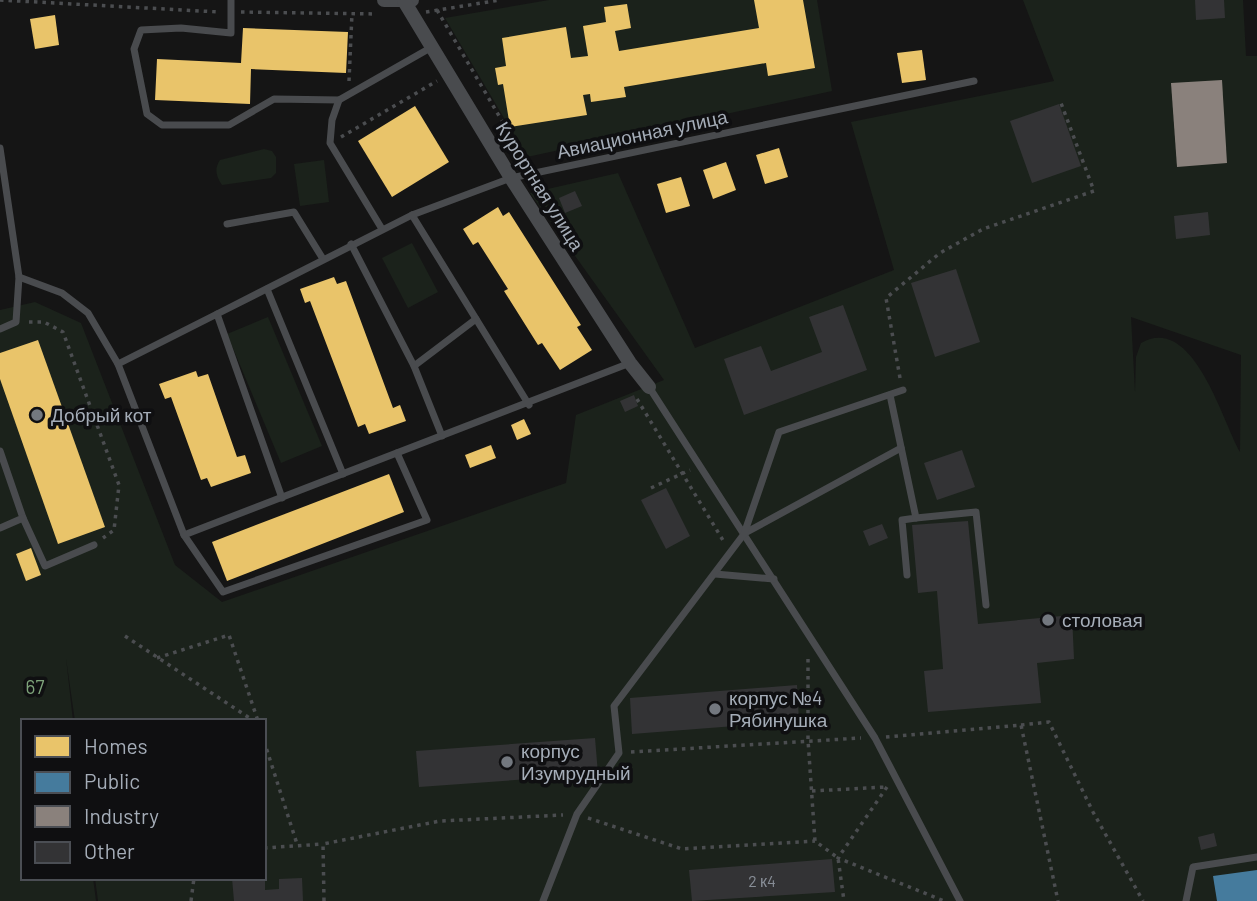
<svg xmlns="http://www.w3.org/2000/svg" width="1257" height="901" font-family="Barlow,sans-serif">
<rect width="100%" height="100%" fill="#151515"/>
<g fill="#1b221b" fill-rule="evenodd">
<path d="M549 0H817L832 91 527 157 445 18Z"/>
<path d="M1023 0H1243L1246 56H1257V901H98L95 878H264V721H75L66 658 73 721H23V878H93L96 901H0V310L35 302 81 323 175 565 222 602 566 483 576 415 664 380 530 193 618 173 695 348 894 270 851 122 1054 81ZM1131 317 1241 355 1240 452C1222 420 1193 313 1141 343L1136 357 1135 392Z"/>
<path d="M264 149 272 151 276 157V173L271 178 222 185C216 176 214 169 220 160Z"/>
<path d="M324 160 329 202 300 206 294 164Z"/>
<path d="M412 243 438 292 408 308 382 258Z"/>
<path d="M268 317 322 446 281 463 227 334Z"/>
</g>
<g fill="#e9c46a">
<path d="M754 0H803L815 68 768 76 766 63 624 87 626 97 591 102 590 94 583 95 587 115 510 127 503 84 498 85 495 68 506 66 502 38 566 27 571 58 588 56 583 26 606 22 604 7 627 4 631 28 615 31 619 51 759 28Z"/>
<path d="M55 15 59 45 35 49 30 19Z"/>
<path d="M243 28 348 32 346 73 251 69 250 104 155 100 157 59 241 63Z"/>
<path d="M922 50 926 80 902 83 897 53Z"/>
<path d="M415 106 449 162 392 197 358 141Z"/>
<path d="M779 148 788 177 765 184 756 155Z"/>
<path d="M726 162 736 190 713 199 703 170Z"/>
<path d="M681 177 690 206 666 213 657 184Z"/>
<path d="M498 207 503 216 509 212 581 325 577 327 592 350 560 370 542 343 538 345 504 291 508 289 478 242 473 245 463 229Z"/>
<path d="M334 277 337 284 346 281 393 408 400 405 406 421 369 434 365 424 358 427 310 301 305 303 300 289Z"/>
<path d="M38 340 105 527 58 544 0 379V353Z"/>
<path d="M196 371 198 377 208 374 237 457 245 455 251 473 211 487 207 478 201 480 171 397 165 399 159 384Z"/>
<path d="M524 419 531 434 517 440 511 425Z"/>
<path d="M491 445 496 458 470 468 465 455Z"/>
<path d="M389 474 404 512 227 581 212 542Z"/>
<path d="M31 548 41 575 26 581 16 554Z"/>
</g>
<path fill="#457b9d" d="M1257 870V901H1217L1213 876Z"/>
<path fill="#8a817c" d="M1222 80 1227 163 1177 167 1171 83Z"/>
<g fill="#333335">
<path d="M1195 0H1224L1225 18 1196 20Z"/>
<path d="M1059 104 1081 166 1032 183 1010 121Z"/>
<path d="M575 191 582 206 565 213 559 198Z"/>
<path d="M1208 212 1210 235 1176 239 1174 216Z"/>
<path d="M956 269 980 342 935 357 911 283Z"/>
<path d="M843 305 867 370 744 415 724 359 761 346 771 371 822 352 809 317Z"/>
<path d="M634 395 638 406 625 412 620 401Z"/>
<path d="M962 450 975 487 937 500 924 463Z"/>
<path d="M666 488 690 536 666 549 641 500Z"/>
<path d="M968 521 978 624 1072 615 1074 659 1037 663 1041 703 928 712 924 671 943 669 937 591 918 593 912 525Z"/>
<path d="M882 524 888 538 869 546 863 531Z"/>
<path d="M797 685 799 721 632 734 630 698Z"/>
<path d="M595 738 598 774 419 787 416 751Z"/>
<path d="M1214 833 1217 846 1201 850 1198 837Z"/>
<path d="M832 859 835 892 692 901 689 870Z"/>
<path d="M232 878H265V890L279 889V879L302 878 303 901H234Z"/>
</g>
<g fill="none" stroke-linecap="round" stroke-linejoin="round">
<g stroke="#4b4d50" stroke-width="3.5" stroke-dasharray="3.5 5" stroke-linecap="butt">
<path d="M0 0 219 12"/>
<path d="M437 10 526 162"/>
<path d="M241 12 377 14"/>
<path d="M426 12 500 0"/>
<path d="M349 81 352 13"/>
<path d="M341 137 437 81"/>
<path d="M29 322H44L63 332 119 485 114 530 103 538"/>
<path d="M900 378 886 298 940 253 983 229 1094 191 1061 103"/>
<path d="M637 399 724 542"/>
<path d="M651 488 690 470"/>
<path d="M125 636 254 721"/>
<path d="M157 658 229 635 258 721"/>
<path d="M808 659V740L815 841 838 858 844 901"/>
<path d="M1021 725 1049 722 1093 812 1143 901"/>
<path d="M886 737 1021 725 1058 901"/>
<path d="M264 741 297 844"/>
<path d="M631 752 861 738"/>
<path d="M887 787 838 858 944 901"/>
<path d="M812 791 886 787"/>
<path d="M588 818 682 849 815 841"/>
<path d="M264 848 323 844"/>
<path d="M191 901 194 878"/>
<path d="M324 901 323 844 440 821 563 815"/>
</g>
<g stroke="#494b4e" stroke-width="7">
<path d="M231 0V33L181 28 141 30 134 49 147 114 162 125H229L274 99 339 100"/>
<path d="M0 148 19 277 62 293 88 313 118 364"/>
<path d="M412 215 529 405"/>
<path d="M227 224 294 212 323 259"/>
<path d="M382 229 330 143 332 120 339 100 432 47"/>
<path d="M351 244 414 366"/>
<path d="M267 289 343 474"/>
<path d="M217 314 412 215 511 178 974 81"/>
<path d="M0 329 16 322 19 277"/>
<path d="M649 387 875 738 960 901"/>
<path d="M890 395 916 518 902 520 907 575"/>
<path d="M442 436 414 366 476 319"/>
<path d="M0 451 23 518 0 528"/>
<path d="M282 498 217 314 118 364 184 535 223 592 427 520 397 453"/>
<path d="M23 518 45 566 94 545"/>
<path d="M916 518 976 512 986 605"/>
<path d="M745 533 901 448"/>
<path d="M184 535 630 363"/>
<path d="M715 574 774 579"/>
<path d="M543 901 577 814 619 753 614 706 744 534 779 432 903 390"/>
<path d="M1186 901 1193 867 1257 857"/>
</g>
<g stroke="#494b4e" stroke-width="14">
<path d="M384 0H412"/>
<path d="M404 1 511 178 630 363 649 387"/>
</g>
</g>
<g fill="#73787f" stroke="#0f0f11" stroke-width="2.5">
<circle cx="37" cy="415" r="7"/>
<circle cx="1048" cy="620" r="7"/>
<circle cx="715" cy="709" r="7"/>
<circle cx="507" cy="762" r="7"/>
</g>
<g text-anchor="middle" stroke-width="7" stroke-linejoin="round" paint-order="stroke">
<g font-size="16" fill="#888e97">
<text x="762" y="887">2 к4</text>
</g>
<g font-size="19" fill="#a5adb8" stroke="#0f0f11">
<text transform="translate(642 134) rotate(-12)" y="7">Авиационная улица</text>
<text transform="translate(540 186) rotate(58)" y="7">Курортная улица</text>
</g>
<g font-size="19" fill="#a5adb8" stroke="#0f0f11" text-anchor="start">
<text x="51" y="422">Добрый кот</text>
<text x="1062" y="627">столовая</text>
<text x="729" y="705">корпус №4<tspan x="729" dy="22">Рябинушка</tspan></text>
<text x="521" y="758">корпус<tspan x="521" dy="22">Изумрудный</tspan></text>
</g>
<g font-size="19" fill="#7ea47a" stroke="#0f0f11">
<text x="35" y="694">67</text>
</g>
</g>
<rect x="21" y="719" width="245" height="161" fill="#0f0f11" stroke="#4b4e54" stroke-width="2"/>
<rect x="35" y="736" width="35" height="21" fill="#e9c46a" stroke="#4b4e54" stroke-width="2"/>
<text x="84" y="754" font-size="21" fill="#a5adb8">Homes</text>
<rect x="35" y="772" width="35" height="21" fill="#457b9d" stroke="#4b4e54" stroke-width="2"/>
<text x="84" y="789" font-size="21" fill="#a5adb8">Public</text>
<rect x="35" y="806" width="35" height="21" fill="#8a817c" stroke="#4b4e54" stroke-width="2"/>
<text x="84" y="824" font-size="21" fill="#a5adb8">Industry</text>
<rect x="35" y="842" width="35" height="21" fill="#333335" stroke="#4b4e54" stroke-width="2"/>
<text x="84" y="859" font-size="21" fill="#a5adb8">Other</text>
</svg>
